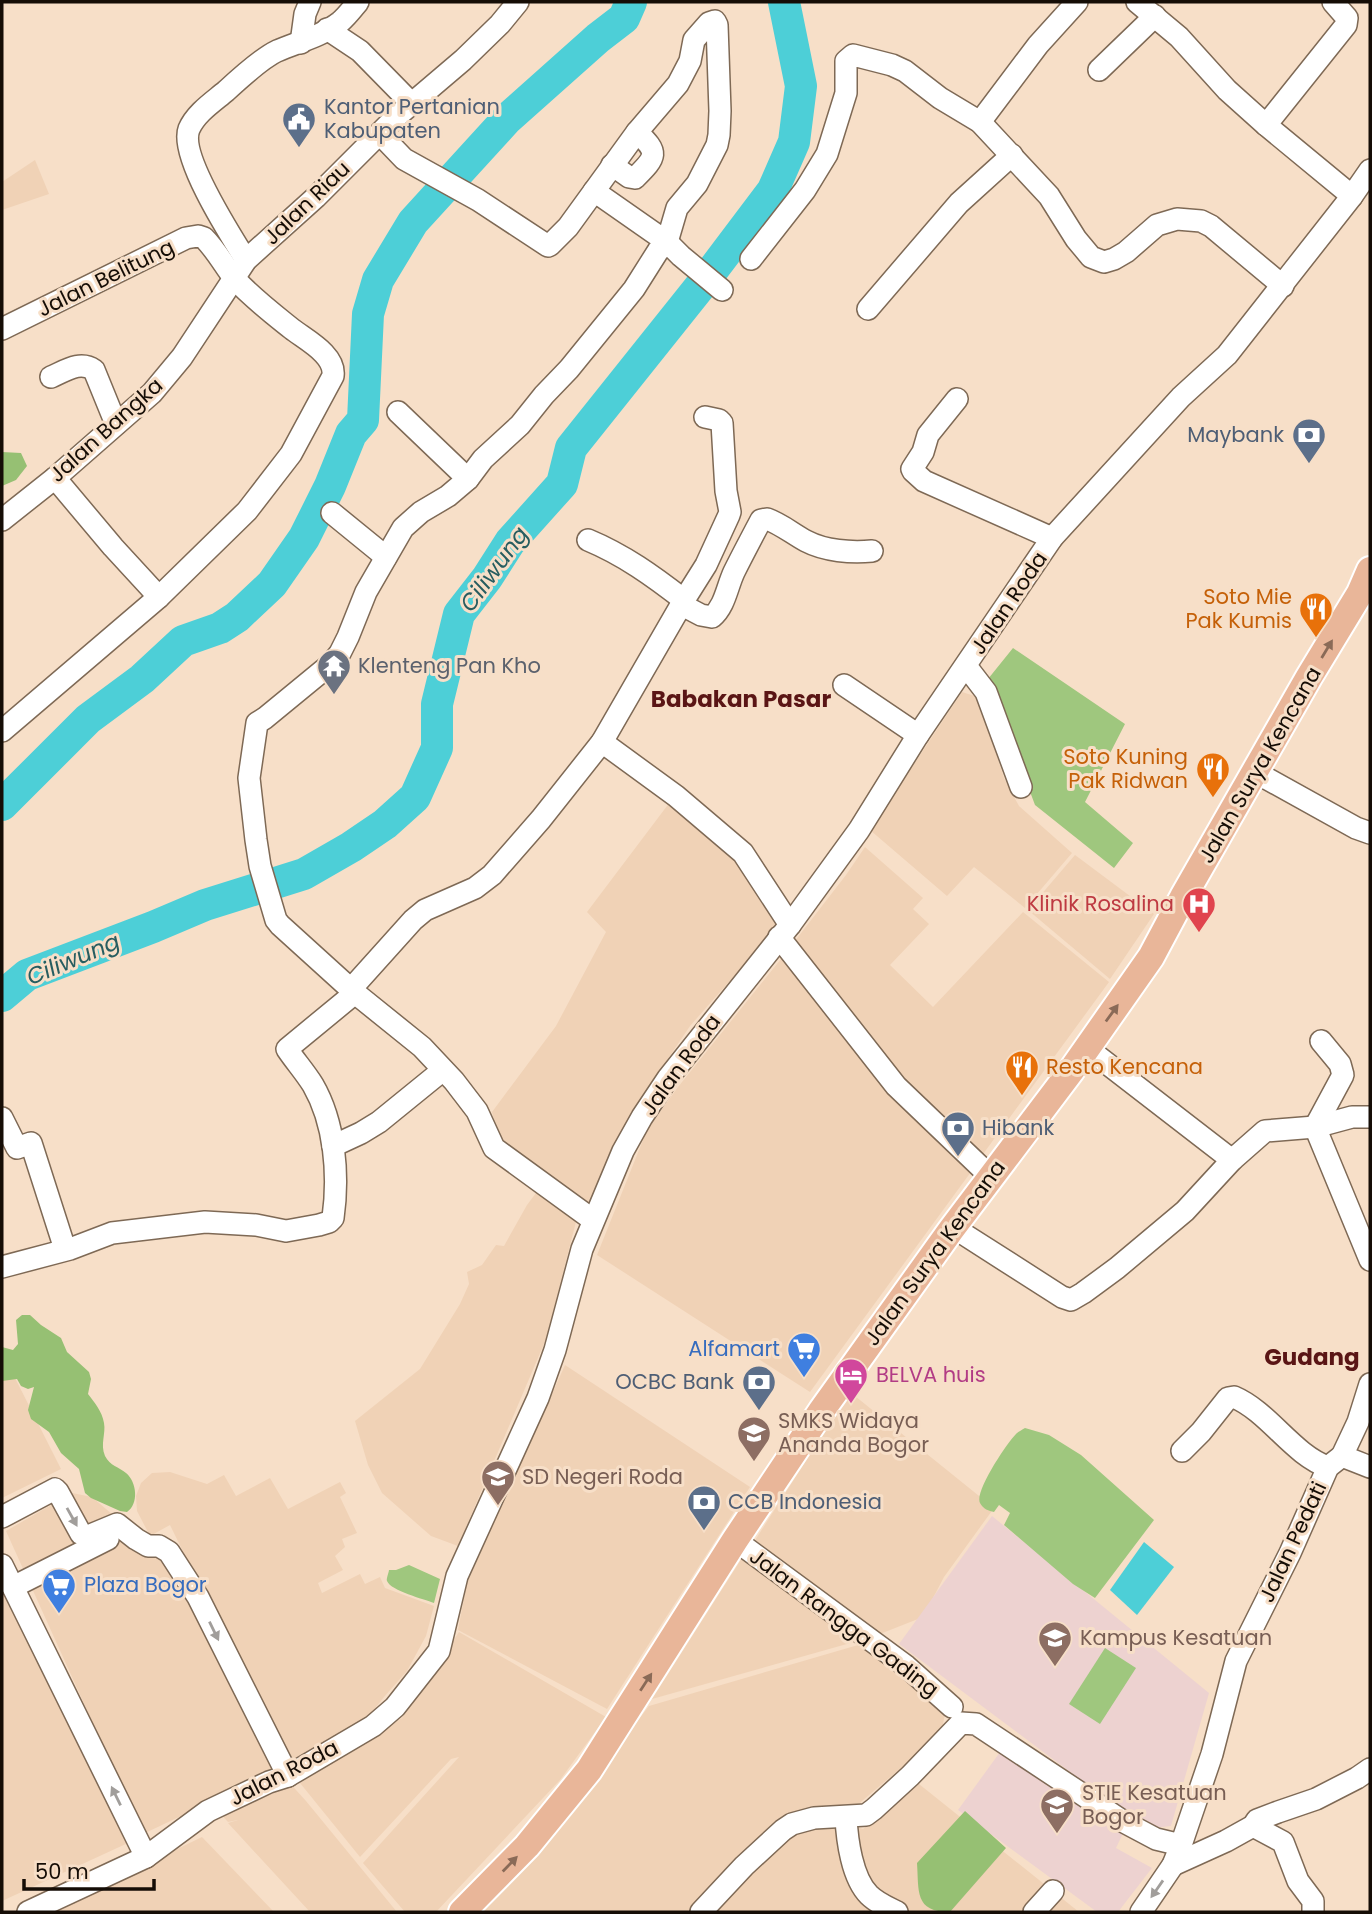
<svg xmlns="http://www.w3.org/2000/svg" width="1372" height="1914" font-family="Poppins,sans-serif">
<rect width="100%" height="100%" fill="#f7dfc8"/>
<g fill="#f0d2b6">
<path d="M35 160 49 194 2 210V182Z"/>
<path d="M962 692 978 697 1004 778 1019 806 1072 853 1025 908 974 867 947 896 870 830Z"/>
<path d="M670 802 732 853 780 924 690 1026 634 1109 584 1212 502 1152 492 1112 556 1026 606 932 587 912Z"/>
<path d="M865 847 923 898 913 909 929 924 890 965 933 1007 1023 912 1109 982 978 1161 911 1099 791 946 846 875Z"/>
<path d="M1075 855 1154 914 1110 979 1028 910Z"/>
<path d="M785 954 976 1165 810 1392 597 1255 647 1130 678 1087Z"/>
<path d="M542 1185 578 1214 546 1339 458 1546 431 1536 382 1493 368 1465 355 1421 420 1369 460 1304 469 1284 467 1272 482 1265 496 1245 504 1246 527 1205Z"/>
<path d="M565 1365 750 1487 607 1709 458 1630 467 1583Z"/>
<path d="M12 1372 61 1469 2 1498V1378Z"/>
<path d="M850 1392 994 1508 944 1577 923 1617 880 1634 752 1545Z"/>
<path d="M170 1472 207 1484 224 1475 236 1496 270 1478 288 1509 340 1482 346 1493 340 1497 357 1533 342 1539 345 1547 335 1556 343 1570 318 1583 322 1593 360 1574 365 1584 380 1577 385 1588 434 1606 426 1636 407 1671 384 1697 369 1716 287 1763 170 1525 150 1536 137 1511 136 1496 141 1483 152 1473Z"/>
<path d="M72 1493 92 1497 113 1515 165 1543 278 1770 143 1834 6 1531Z"/>
<path d="M742 1558 861 1640 652 1699Z"/>
<path d="M2 1583 128 1843 2 1901Z"/>
<path d="M459 1632 606 1717 560 1780 436 1912H405L363 1863 459 1757 451 1759 360 1857 300 1783 402 1718Z"/>
<path d="M865 1643 945 1714 941 1734 862 1801 846 1817V1823L863 1829 919 1784 1079 1912H713L787 1832 806 1823 790 1812 687 1912H477L550 1835 649 1706Z"/>
<path d="M287 1780 306 1801 397 1912H310L228 1823 238 1820 228 1822 219 1812Z"/>
<path d="M202 1837 274 1912H48Z"/>
</g>
<g fill="#edd2d0">
<path d="M992 1516 1209 1693 1171 1826 1153 1828 1137 1822 899 1644Z"/>
<path d="M1003 1748 1125 1829 1116 1848 1152 1868 1118 1912H1097L958 1810Z"/>
</g>
<g fill="#9fc77e">
<path d="M1013 648 1125 724 1085 802 1133 843 1114 868 1035 805 988 679Z"/>
<path d="M1025 1428 1049 1435 1081 1455 1154 1520 1095 1598 1073 1584 1004 1525 1010 1513 999 1505 994 1512C989 1511 983 1509 980 1503 974 1492 1007 1443 1016 1434 1019 1431 1022 1430 1025 1428Z"/>
<path d="M409 1565 440 1579 434 1603C424 1599 391 1591 387 1581 386 1579 389 1572 389 1570H396Z"/>
<path d="M1105 1648 1136 1668 1100 1724 1069 1704Z"/>
</g>
<g fill="#96c073">
<path d="M2 452 21 453 27 466 16 480 2 486Z"/>
<path d="M22 1315H30L41 1325 61 1338 67 1352 89 1372 91 1379 88 1394C94 1402 102 1411 104 1423 106 1434 100 1444 105 1456 110 1466 119 1467 126 1473 137 1482 139 1504 127 1512L120 1511 91 1498 85 1493 79 1469 61 1453 49 1432 31 1419 28 1410 34 1387 28 1389 21 1386 17 1379 2 1381V1347L13 1350 18 1344 16 1320Z"/>
<path d="M965 1811 1006 1848 950 1912C914 1912 919 1891 917 1863Z"/>
</g>
<path fill="#4dcfd7" d="M1144 1542 1174 1567 1137 1615 1110 1590Z"/>
<g fill="none" stroke-linecap="round" stroke-linejoin="round">
<g stroke="#4dcfd7" stroke-width="32">
<path d="M2 805 88 719 142 679 183 641 220 628 237 617 272 584 304 538 330 486 351 434 363 420 368 314 378 280 413 222 507 119 598 38 624 18 631 2"/>
<path d="M2 996 27 975 153 927 205 905 304 874 351 847 385 824 415 797 437 748V704L459 614 487 578 510 542 562 484 571 448 706 279 773 190 794 142 801 86 784 2"/>
</g>
<g stroke="#7e6955" stroke-width="24">
<g id="minor">
<path d="M1137 2 1179 37 1227 90 1266 125 1352 196"/>
<path d="M327 29 360 51 412 104"/>
<path d="M301 43 305 14 310 2"/>
<path d="M1099 70 1155 16"/>
<path d="M980 122 1038 45 1077 2"/>
<path d="M1266 125 1346 25 1347 18 1333 2"/>
<path d="M380 134 404 159 478 200 548 246 550 245 568 227 637 132 678 84 690 61 694 40 709 23 715 21 717 25 720 111 719 135 717 145 697 184 677 208 667 242 658 251 634 289 569 369 544 395 520 425 483 459 468 479 448 496 421 512 403 528 366 592 348 637 340 653 332 663 265 718 257 723 249 778 256 840 260 866 276 920 280 925 355 993 422 1047 454 1081 477 1111 494 1148 593 1220"/>
<path d="M612 165 629 177 635 178C657 156 659 153 637 132"/>
<path d="M594 191 667 242 681 256 722 290"/>
<path d="M751 259 805 190 827 154 846 93V61L853 55 892 65 905 71 940 98 980 122 1049 196 1076 239 1091 257 1104 262 1114 259 1126 252 1157 225 1177 219 1201 221 1211 226 1283 286"/>
<path d="M246 260C231 236 179 155 189 129 196 113 213 102 226 91 239 79 262 58 277 51 298 42 322 36 340 22 347 16 353 8 358 2"/>
<path d="M868 309 959 203 1012 155"/>
<path d="M2 329 186 238 198 236 204 238C216 250 224 265 234 278 251 297 272 313 292 329 306 340 336 355 333 376L291 454 247 511 159 597 2 731"/>
<path d="M51 377C65 371 80 360 94 370L116 424"/>
<path d="M957 399 928 435 923 452 912 469 913 471 924 481 1052 538"/>
<path d="M398 412 468 479"/>
<path d="M55 478 113 547 159 597"/>
<path d="M332 513 386 557"/>
<path d="M2 520 55 478 152 393 182 357 246 260 316 197 396 117 463 60 500 24 518 2"/>
<path d="M588 540C624 555 653 576 684 600"/>
<path d="M682 605 701 615 712 617C725 606 727 587 734 572 743 554 752 537 761 520L767 519C781 524 793 534 806 541 825 551 851 553 872 551"/>
<path d="M966 666 986 692 1021 787"/>
<path d="M844 685 918 735"/>
<path d="M602 742 676 796 743 853 790 925"/>
<path d="M1255 772 1356 828 1370 833"/>
<path d="M779 937 896 1086 991 1177"/>
<path d="M351 989 413 920 425 910 475 888 492 875 541 819 602 742 684 600 706 565 729 515 730 512 726 491 722 423 719 420 705 417"/>
<path d="M1087 1048 1232 1160"/>
<path d="M2 1118 17 1148 31 1143 65 1249"/>
<path d="M1315 1127 1370 1260"/>
<path d="M1315 1127 1343 1075 1340 1064 1321 1041"/>
<path d="M333 1146 361 1133 379 1122 443 1070"/>
<path d="M951 1230 962 1233 1062 1297 1071 1300 1083 1293 1117 1268 1185 1211 1232 1160 1265 1131 1315 1127 1352 1117H1370"/>
<path d="M2 1267 70 1249 112 1233 205 1222 256 1225 286 1231 319 1225 329 1222 333 1218C339 1175 335 1123 313 1085 305 1072 295 1061 287 1049L355 993"/>
<path d="M1182 1451 1201 1432 1228 1398 1234 1397C1269 1412 1293 1455 1328 1467"/>
<path d="M1342 1456 1370 1467"/>
<path d="M2 1517 55 1489 58 1492 81 1534 88 1536 117 1524 136 1539 148 1546H159L169 1552 198 1597 288 1776"/>
<path d="M735 1540 906 1666 952 1707"/>
<path d="M2 1565 146 1857"/>
<path d="M13 1587 108 1539"/>
<path d="M846 1817C847 1840 852 1878 869 1895 877 1903 887 1907 897 1912"/>
<path d="M1253 1826 1283 1842 1298 1881 1313 1901V1912"/>
<path d="M1173 1865 1226 1841 1253 1826 1257 1820 1278 1812 1316 1799 1357 1778 1370 1769"/>
<path d="M28 1912 146 1857 208 1811 269 1782 288 1776 373 1726 395 1707 439 1651 457 1576 538 1398 555 1350 582 1249 623 1151 642 1117 668 1078 790 925 859 830 918 735 1052 538 1181 397 1227 355 1352 196 1370 170"/>
<path d="M701 1912 744 1866 783 1830 792 1824 814 1818 866 1815 874 1809 910 1776 961 1723 976 1724 1124 1822 1156 1839 1181 1845"/>
<path d="M1034 1912 1053 1891"/>
<path d="M1141 1912 1173 1865 1181 1845 1212 1754 1236 1661 1290 1553 1328 1467 1342 1456 1358 1422 1370 1384"/>
</g>
</g>
<g stroke="#fff" stroke-width="30">
<path id="major" d="M462 1912 527 1846 589 1770 735 1540 822 1410 951 1230 1071 1071 1151 957 1183 897 1309 677 1360 593 1370 570"/>
</g>
<use href="#minor" stroke="#fff" stroke-width="21"/>
<use href="#major" stroke="#e9b699" stroke-width="26"/>
</g>
<defs><path id="oneway-solid" d="M-6-.8H1V-3.2L6.5 0L1 3.2V.8H-6Z" transform="scale(1.75)"/></defs>
<g fill="#8a6a57">
<use href="#oneway-solid" transform="translate(1327 649) rotate(-59)"/>
<use href="#oneway-solid" transform="translate(1112 1013) rotate(-54)"/>
<use href="#oneway-solid" transform="translate(646 1682) rotate(-57)"/>
<use href="#oneway-solid" transform="translate(510 1864) rotate(-46)"/>
</g>
<g fill="#a19e9b">
<use href="#oneway-solid" transform="translate(72 1517) rotate(61)"/>
<use href="#oneway-solid" transform="translate(214 1631) rotate(64)"/>
<use href="#oneway-solid" transform="translate(116 1796) rotate(-116)"/>
<use href="#oneway-solid" transform="translate(1157 1889) rotate(125)"/>
</g>
<defs>
<g id="civic-pin" transform="scale(1.75)"><path d="M0 17L-7.5 6A9.5 9.5 0 1 1 7.5 6Z" fill="#5c6f8a" stroke="#f7dfc8"/><path d="M-.6-6.5H3V-4.5H.6V-3L4-1V1h2V6H-6V1h2V-1L-.6-3ZM-1.2 2.5V6h2.4V2.5Z" fill="#fff"/></g>
<g id="bank-pin" transform="scale(1.75)"><path d="M0 17L-7.5 6A9.5 9.5 0 1 1 7.5 6Z" fill="#5c6f8a" stroke="#f7dfc8"/><path d="M-6-4H6V4H-6ZM0-2.3a2.3 2.3 0 1 0 0 4.6a2.3 2.3 0 1 0 0-4.6Z" fill="#fff"/></g>
<g id="restaurant-pin" transform="scale(1.75)"><path d="M0 17L-7.5 6A9.5 9.5 0 1 1 7.5 6Z" fill="#e8710a" stroke="#f7dfc8"/><path d="M-5-6h1v4h1v-4h1v4h1v-4h1v5L-1.5 .5V6h-2V.5L-5-1ZM5-6V6H3V1.5H1.5Q1.5-4 5-6Z" fill="#fff"/></g>
<g id="temple-pin" transform="scale(1.75)"><path d="M0 17L-7.5 6A9.5 9.5 0 1 1 7.5 6Z" fill="#6b7280" stroke="#f7dfc8"/><path d="M0-6L5-2H3V0L6.5 2.5H4V6H1.5V3h-3V6H-4V2.5H-6.5L-3 0V-2H-5Z" fill="#fff"/></g>
<g id="hospital-pin" transform="scale(1.75)"><path d="M0 17L-7.5 6A9.5 9.5 0 1 1 7.5 6Z" fill="#e0444e" stroke="#f7dfc8"/><path d="M-5-5h3v3.5h4V-5h3V5h-3V1.5h-4V5h-3Z" fill="#fff"/></g>
<g id="supermarket-pin" transform="scale(1.75)"><path d="M0 17L-7.5 6A9.5 9.5 0 1 1 7.5 6Z" fill="#3f7fe0" stroke="#f7dfc8"/><path d="M-6-5.5h2.5l.6 2H6L4.5 2H-2.5L-4.4-4H-6ZM-1.5 3.2a1.3 1.3 0 1 0 .1 0ZM3 3.2a1.3 1.3 0 1 0 .1 0Z" fill="#fff"/></g>
<g id="hotel-pin" transform="scale(1.75)"><path d="M0 17L-7.5 6A9.5 9.5 0 1 1 7.5 6Z" fill="#d1479c" stroke="#f7dfc8"/><path d="M-6-4.5h1.5V1H6V5H4.5V3h-9V5H-6ZM-4 0a1.8 1.8 0 1 1 3.6 0ZM.5 0V-2.5h3Q6-2.5 6 0Z" fill="#fff"/></g>
<g id="school-pin" transform="scale(1.75)"><path d="M0 17L-7.5 6A9.5 9.5 0 1 1 7.5 6Z" fill="#8d6e63" stroke="#f7dfc8"/><path d="M0-5L7-2L0 1L-7-2ZM-4 1L0 2.5L4 1V4Q0 6-4 4Z" fill="#fff"/></g>
<g id="university-pin" transform="scale(1.75)"><path d="M0 17L-7.5 6A9.5 9.5 0 1 1 7.5 6Z" fill="#8d6e63" stroke="#f7dfc8"/><path d="M0-5L7-2L0 1L-7-2ZM-4 1L0 2.5L4 1V4Q0 6-4 4Z" fill="#fff"/></g>
</defs>
<g fill-rule="evenodd">
<use href="#civic-pin" x="299" y="119"/>
<use href="#bank-pin" x="1309" y="435"/>
<use href="#restaurant-pin" x="1316" y="609"/>
<use href="#temple-pin" x="334" y="666"/>
<use href="#restaurant-pin" x="1213" y="769"/>
<use href="#hospital-pin" x="1199" y="904"/>
<use href="#restaurant-pin" x="1022" y="1067"/>
<use href="#bank-pin" x="958" y="1128"/>
<use href="#supermarket-pin" x="804" y="1349"/>
<use href="#hotel-pin" x="851" y="1375"/>
<use href="#bank-pin" x="759" y="1382"/>
<use href="#school-pin" x="754" y="1433"/>
<use href="#school-pin" x="498" y="1477"/>
<use href="#bank-pin" x="704" y="1502"/>
<use href="#supermarket-pin" x="59" y="1585"/>
<use href="#university-pin" x="1055" y="1638"/>
<use href="#university-pin" x="1057" y="1805"/>
</g>
<g text-anchor="middle" stroke-width="6" stroke-linejoin="round" paint-order="stroke">
<g font-size="21" fill="#4e5e75" stroke="#f7dfc8" text-anchor="start">
<text x="324" y="114">Kantor Pertanian<tspan x="324" dy="24">Kabupaten</tspan></text>
<text x="1284" y="442" text-anchor="end">Maybank</text>
<text x="982" y="1135">Hibank</text>
<text x="734" y="1389" text-anchor="end">OCBC Bank</text>
<text x="728" y="1509">CCB Indonesia</text>
</g>
<g font-size="21" fill="#150d06" stroke="#f7dfc8">
<text transform="translate(307 203) rotate(-44)" y="7">Jalan Riau</text>
<text transform="translate(106 278) rotate(-26)" y="7">Jalan Belitung</text>
<text transform="translate(106 430) rotate(-42)" y="7">Jalan Bangka</text>
<text transform="translate(1009 603) rotate(-56)" y="7">Jalan Roda</text>
<text transform="translate(1260 765) rotate(-60)" y="7">Jalan Surya Kencana</text>
<text transform="translate(681 1065) rotate(-54)" y="7">Jalan Roda</text>
<text transform="translate(935 1253) rotate(-54)" y="7">Jalan Surya Kencana</text>
<text transform="translate(1293 1542) rotate(-65)" y="7">Jalan Pedati</text>
<text transform="translate(844 1623) rotate(37)" y="7">Jalan Rangga Gading</text>
<text transform="translate(284 1773) rotate(-27)" y="7">Jalan Roda</text>
</g>
<g font-size="21" fill="#c56008" stroke="#f7dfc8" text-anchor="end">
<text x="1292" y="604">Soto Mie<tspan x="1292" dy="24">Pak Kumis</tspan></text>
<text x="1188" y="764">Soto Kuning<tspan x="1188" dy="24">Pak Ridwan</tspan></text>
<text x="1046" y="1074" text-anchor="start">Resto Kencana</text>
</g>
<g font-size="21" fill="#5b616d" stroke="#f7dfc8" text-anchor="start">
<text x="358" y="673">Klenteng Pan Kho</text>
</g>
<g font-size="21" fill="#be3a42" stroke="#f7dfc8" text-anchor="end">
<text x="1174" y="911">Klinik Rosalina</text>
</g>
<g font-size="21" fill="#366cbe" stroke="#f7dfc8" text-anchor="end">
<text x="780" y="1356">Alfamart</text>
<text x="84" y="1592" text-anchor="start">Plaza Bogor</text>
</g>
<g font-size="21" fill="#b23c85" stroke="#f7dfc8" text-anchor="start">
<text x="876" y="1382">BELVA huis</text>
</g>
<g font-size="21" fill="#785e54" stroke="#f7dfc8" text-anchor="start">
<text x="778" y="1428">SMKS Widaya<tspan x="778" dy="24">Ananda Bogor</tspan></text>
<text x="522" y="1484">SD Negeri Roda</text>
<text x="1080" y="1645">Kampus Kesatuan</text>
<text x="1082" y="1800">STIE Kesatuan<tspan x="1082" dy="24">Bogor</tspan></text>
</g>
<g font-size="23" font-style="italic" fill="#275d60" stroke="#f7dfc8">
<text transform="translate(494 569) rotate(-54)" y="8">Ciliwung</text>
<text transform="translate(73 959) rotate(-23)" y="8">Ciliwung</text>
</g>
<g font-size="23" font-weight="bold" fill="#5a1515" stroke="#f7dfc8">
<text x="741" y="707">Babakan Pasar</text>
<text x="1312" y="1365">Gudang</text>
</g>
</g>
<rect width="1372" height="1914" fill="none" stroke="#150d06" stroke-width="7"/>
<path d="M24 1879v10h130v-10" fill="none" stroke="#150d06" stroke-width="3.5"/>
<text x="35" y="1879" font-size="21" fill="#150d06" stroke="#f7dfc8" stroke-width="5" paint-order="stroke">50 m</text>
</svg>
